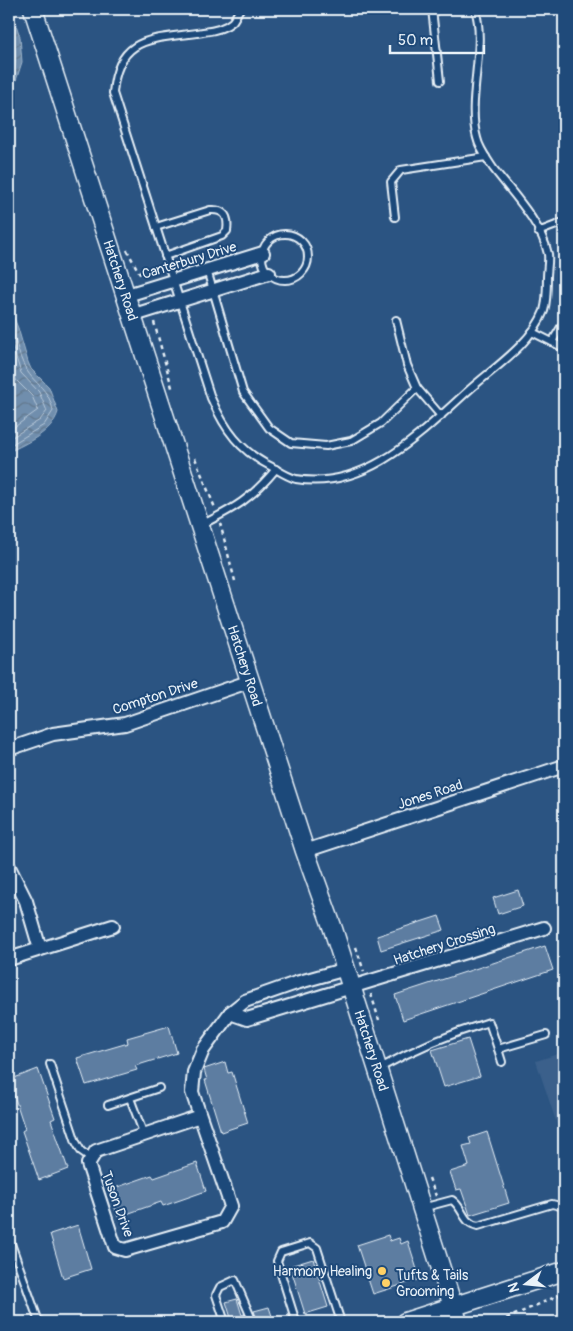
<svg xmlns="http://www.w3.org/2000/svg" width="573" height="1331" font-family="Pangolin,sans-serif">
<defs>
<pattern id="water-waves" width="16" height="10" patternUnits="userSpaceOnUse" patternTransform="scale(1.25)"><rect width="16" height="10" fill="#708ead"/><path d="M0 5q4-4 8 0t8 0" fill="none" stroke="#61768a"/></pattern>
</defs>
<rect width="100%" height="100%" fill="#2b5482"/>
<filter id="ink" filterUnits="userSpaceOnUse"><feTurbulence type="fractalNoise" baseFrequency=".02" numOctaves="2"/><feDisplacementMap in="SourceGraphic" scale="10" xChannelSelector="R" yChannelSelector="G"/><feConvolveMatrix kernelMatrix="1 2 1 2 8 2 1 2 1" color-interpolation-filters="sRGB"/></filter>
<g filter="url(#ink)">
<path fill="#3a608b" d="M564 1052V1145L536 1061Z"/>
<g fill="url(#water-waves)" stroke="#a0b6cb">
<path d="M9 9H11L20 37 22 62 13 90 9 140Z"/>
<path d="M9 306 18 328 28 362 31 369 49 387 58 412C52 433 26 443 9 452Z"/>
</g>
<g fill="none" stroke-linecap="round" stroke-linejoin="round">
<g stroke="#b8c9da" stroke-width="1">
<path d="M9 21C16 45 19 62 9 86"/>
<path d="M9 321C16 336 17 354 26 369 35 385 49 388 53 411L44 425 9 446"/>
<path d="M9 336 21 373 39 392 47 411 40 420 9 439"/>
<path d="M9 365 16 380 32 396 38 410 9 431"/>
</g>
</g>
<g fill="#5d7da1" stroke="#e8f1f8">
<path d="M518 890 523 906 498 914 493 898Z"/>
<path d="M439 916 444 930 381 950 377 936Z"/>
<path d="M545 946 553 970 403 1020 395 995Z"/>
<path d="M169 1026 177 1053 135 1066 137 1070 86 1085 77 1058 128 1043 127 1038Z"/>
<path d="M468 1039 480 1076 444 1087 432 1050Z"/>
<path d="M225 1062 228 1073 232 1072 248 1123 221 1132 205 1080H207L204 1069Z"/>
<path d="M38 1069 55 1118 51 1120 68 1169 39 1180 22 1131 25 1129 9 1080Z"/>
<path d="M487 1132 509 1203 470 1215 461 1189 456 1190 450 1172 469 1166 463 1146 471 1144 469 1138Z"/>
<path d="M197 1163 206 1191 163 1206 161 1202 118 1217 109 1190 152 1175 154 1178Z"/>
<path d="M78 1225 91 1269 63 1278 50 1234Z"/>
<path d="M388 1235 390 1241 399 1238 401 1244 408 1241 420 1279 373 1294 357 1245Z"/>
<path d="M313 1259 328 1307 305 1314 290 1266Z"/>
<path d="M237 1299 242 1315 244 1314 248 1322H230L231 1318 226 1302Z"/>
<path d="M269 1307 274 1322H258L254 1311Z"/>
</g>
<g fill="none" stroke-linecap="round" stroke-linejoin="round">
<g stroke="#e8f1f8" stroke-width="10">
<g id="lane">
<path d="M240 9C237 13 235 19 232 22 224 29 213 31 203 32 157 40 118 32 113 93L211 398C225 430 240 451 272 467 279 471 288 477 296 479 367 491 421 433 469 390 495 367 531 344 544 311 547 301 547 287 547 277 547 270 549 261 548 254 541 222 512 193 493 168 487 159 479 148 477 138 466 100 487 46 475 9"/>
<path d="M432 9 440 81"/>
<path d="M395 217 391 182 401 170 486 157"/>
<path d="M561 223 564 232"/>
<path d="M156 227 210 210C225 209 229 217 227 231L222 236 165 256"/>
<path d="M538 232 564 222"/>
<circle cx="285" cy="257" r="23"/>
<path d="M207 270 243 392 269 428 291 443 326 446 351 441 381 423 417 388"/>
<path d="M396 320 407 365 417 388 441 416"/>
<path d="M532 332 564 348"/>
<path d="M552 342 564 322"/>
<path d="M201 525C235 508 251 499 276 469"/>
<path d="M498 1049 502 1062"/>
<path d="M50 1064 76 1142 81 1151 91 1158"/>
<path d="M378 1069C414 1049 449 1034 489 1022L498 1049 546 1035"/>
<path d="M130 1098 144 1135"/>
<path d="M108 1105 159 1088"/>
<path d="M422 1208 452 1200C464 1208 462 1223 478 1226L552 1204 564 1207"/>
<path d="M9 1238 39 1322"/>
<path d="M225 1322 216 1295 220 1287 235 1280 253 1322"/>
<path d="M296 1322 277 1261 281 1252 310 1243 317 1248 341 1322"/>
</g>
</g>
<g stroke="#e8f1f8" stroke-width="16">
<g id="street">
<path d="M124 296 263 253"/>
<path d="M131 316 269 273"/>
<path d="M9 749 53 734 125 724 251 681"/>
<path d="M305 851 564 766"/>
<path d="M9 867 26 901 40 949"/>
<path d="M9 959 113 926"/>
<path d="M230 1013 247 1019 544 928"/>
<path d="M200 1116 96 1151 88 1164 115 1247 125 1250 222 1222 231 1206 192 1092 194 1072 203 1050 230 1013 245 1001 296 983 346 969"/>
</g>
</g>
<g stroke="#e8f1f8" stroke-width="21">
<g id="secondary">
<path id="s1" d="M33 9 305 851 333 929 458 1322"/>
<path d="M405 1322 564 1271"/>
</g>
</g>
<g stroke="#e8f1f8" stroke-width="2.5" stroke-dasharray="4 4" stroke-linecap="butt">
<path d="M127 250 142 278"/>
<path d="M154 322 173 391"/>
<path d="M195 458 215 508"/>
<path d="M220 523 235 581"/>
<path d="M356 947 364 972"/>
<path d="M371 994 379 1020"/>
<path d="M429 1178 436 1196"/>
<path d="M499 1322 564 1293"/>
</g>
<use href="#lane" stroke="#1f4a7a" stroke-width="6"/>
<use href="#street" stroke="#1f4a7a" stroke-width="12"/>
<use href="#secondary" stroke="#1f4a7a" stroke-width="18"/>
</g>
</g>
<g fill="#ffd166" stroke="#1f4a7a" stroke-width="2">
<circle cx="382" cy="1271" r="5"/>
<circle cx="386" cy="1283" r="5"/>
</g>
<g text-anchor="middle" stroke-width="4" stroke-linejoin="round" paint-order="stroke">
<g font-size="14" fill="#e8f1f8" stroke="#1f4a7a">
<text transform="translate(189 260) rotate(-17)" y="5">Canterbury Drive</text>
<text dy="5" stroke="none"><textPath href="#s1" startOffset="285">Hatchery Road</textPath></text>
<text dy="5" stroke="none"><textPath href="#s1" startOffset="690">Hatchery Road</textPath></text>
<text transform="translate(155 696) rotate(-18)" y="5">Compton Drive</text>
<text transform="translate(430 794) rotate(-18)" y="5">Jones Road</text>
<text transform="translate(444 944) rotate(-18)" y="5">Hatchery Crossing</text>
<text dy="5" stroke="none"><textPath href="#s1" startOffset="1095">Hatchery Road</textPath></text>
<text transform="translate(118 1204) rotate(70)" y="5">Tuson Drive</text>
</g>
<g font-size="14" fill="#e8f1f8" stroke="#1f4a7a" text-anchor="end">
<text x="372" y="1276">Harmony Healing</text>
<text x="396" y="1280" text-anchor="start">Tufts &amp; Tails<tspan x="396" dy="16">Grooming</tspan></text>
</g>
</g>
<rect width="573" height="1331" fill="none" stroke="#1f4a7a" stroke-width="30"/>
<rect x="15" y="15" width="543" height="1301" fill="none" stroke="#e8f1f8" stroke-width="2" filter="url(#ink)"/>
<g transform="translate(526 1284) rotate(254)" stroke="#1f4a7a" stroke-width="4" paint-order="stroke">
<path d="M0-4L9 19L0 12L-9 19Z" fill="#e8f1f8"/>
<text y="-8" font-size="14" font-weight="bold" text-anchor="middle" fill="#e8f1f8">N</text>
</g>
<path d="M390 45v8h94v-8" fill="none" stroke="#e8f1f8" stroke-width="2.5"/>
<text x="398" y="45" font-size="15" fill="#e8f1f8" stroke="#1f4a7a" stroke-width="4" paint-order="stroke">50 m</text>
</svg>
